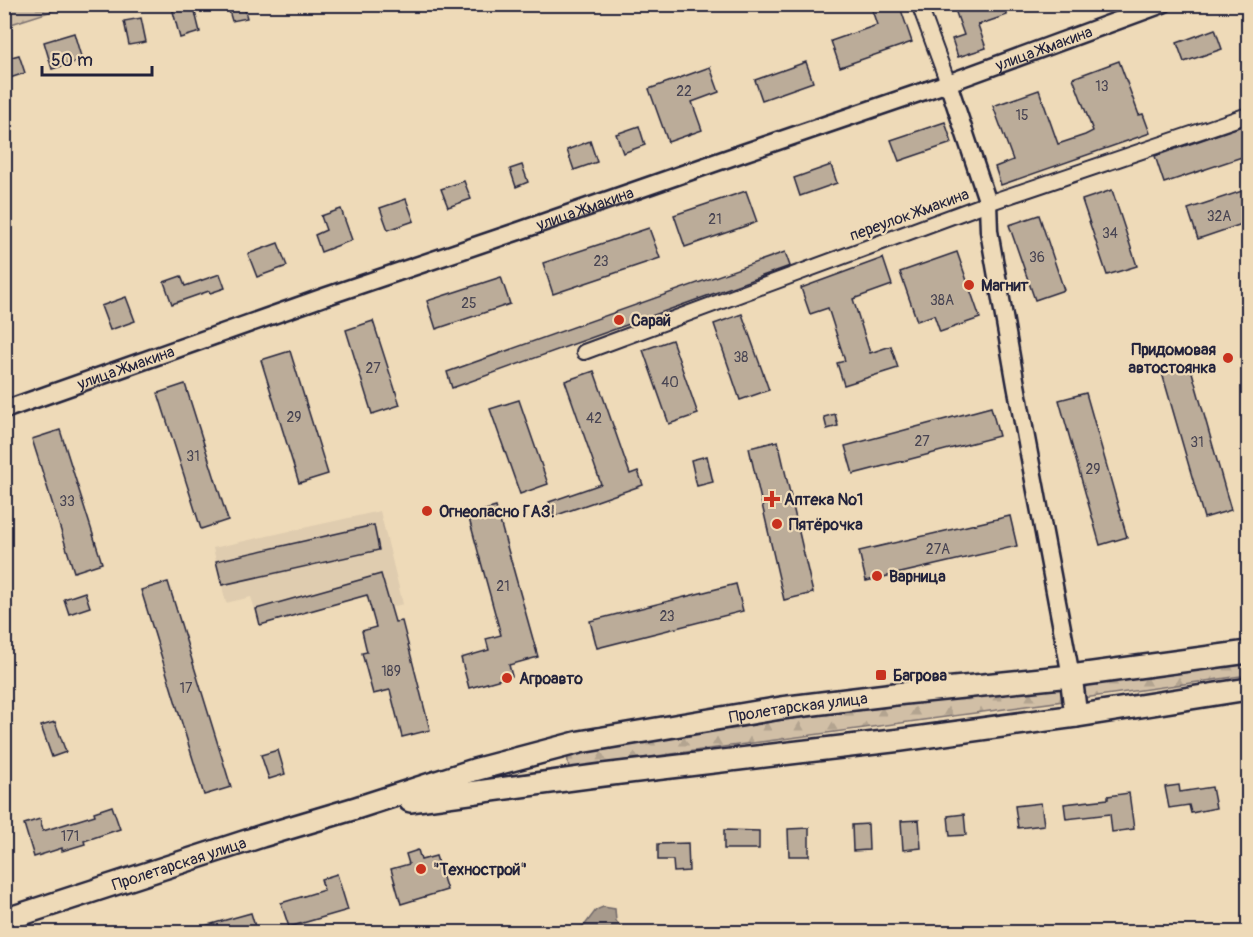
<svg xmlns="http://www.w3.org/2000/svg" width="1253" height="937" font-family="Pangolin,sans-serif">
<defs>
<pattern id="forest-firs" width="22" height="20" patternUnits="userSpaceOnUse" patternTransform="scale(1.5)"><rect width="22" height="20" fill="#d1bfa6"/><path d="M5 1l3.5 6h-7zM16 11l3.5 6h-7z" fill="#b3a490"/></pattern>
</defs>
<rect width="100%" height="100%" fill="#eedab8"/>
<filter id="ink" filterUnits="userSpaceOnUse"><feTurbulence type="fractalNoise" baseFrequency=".0167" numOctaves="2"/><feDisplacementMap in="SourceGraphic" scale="12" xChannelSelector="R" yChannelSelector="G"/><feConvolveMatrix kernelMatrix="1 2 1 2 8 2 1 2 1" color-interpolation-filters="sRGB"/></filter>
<g filter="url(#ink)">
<path fill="#dfccaf" d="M380 511 403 604 391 607 367 595 260 625 251 597 226 603 213 548Z"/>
<g fill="url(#forest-firs)" stroke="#7a7070" stroke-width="1.5">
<path d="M5 4H71V5L5 26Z"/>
<path d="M1248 661V675L1084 698 1081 683Z"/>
<path d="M1061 686 1063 701 569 768 567 755 783 720Z"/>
</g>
<path fill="#a6998b" stroke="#71696b" stroke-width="1.5" d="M603 907 615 909 616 921 625 932H555L557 929 563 931 584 926 596 910Z"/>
<g fill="#bbac99" stroke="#22223b" stroke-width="1.5">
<path d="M171 4H193L200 32 180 38Z"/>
<path d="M227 4H243L247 18 232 21Z"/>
<path d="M870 4H899L912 42 840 67 831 41 877 25Z"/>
<path d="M953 4H1004L1007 15 978 25 986 48 958 57 952 39 964 35Z"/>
<path d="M141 18 146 42 129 45 124 21Z"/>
<path d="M1215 29 1222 49 1184 62 1177 43Z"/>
<path d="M74 33 82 60 52 69 44 42Z"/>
<path d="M19 55 25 73 4 80V59Z"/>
<path d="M1119 61 1139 115 1143 114 1150 133 1001 185 995 167 1013 160 993 106 1039 90 1058 144 1085 135 1093 131 1073 78Z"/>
<path d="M806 62 813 82 762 100 755 80Z"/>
<path d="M710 67 719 92 692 102 702 130 668 142 649 89Z"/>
<path d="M945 122 952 143 899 161 891 140Z"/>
<path d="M1248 124V155L1164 183 1155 156Z"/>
<path d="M639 126 645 145 623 153 616 134Z"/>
<path d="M590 141 597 162 574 170 567 150Z"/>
<path d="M522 165 528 182 516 187 510 169Z"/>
<path d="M831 165 837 183 800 196 794 178Z"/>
<path d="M464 181 471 199 448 207 441 189Z"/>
<path d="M1248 189V222L1198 239 1188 209Z"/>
<path d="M1112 190 1137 266 1107 275 1082 200Z"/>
<path d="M746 191 757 222 685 247 674 215Z"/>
<path d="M406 199 414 221 388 230 380 208Z"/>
<path d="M341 209 352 240 321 252 315 235 326 230 321 216Z"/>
<path d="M1039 215 1064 290 1035 300 1009 225Z"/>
<path d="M649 228 660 258 553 294 543 263Z"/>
<path d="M278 243 287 266 257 277 248 254Z"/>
<path d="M785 252 790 266 452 388 447 372Z"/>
<path d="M957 252 980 318 940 332 934 315 917 321 900 272Z"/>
<path d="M883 258 892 285 853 299 870 353 891 346 898 368 844 385 837 363 845 361 828 308 810 314 801 288Z"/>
<path d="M220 274 225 288 210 293 209 291 172 304 164 282 181 276 185 286Z"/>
<path d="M501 277 510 304 436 329 427 301Z"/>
<path d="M126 297 135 321 110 330 101 306Z"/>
<path d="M742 314 769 390 740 400 714 324Z"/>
<path d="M373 321 400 405 372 414 346 330Z"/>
<path d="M672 340 698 414 669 424 643 350Z"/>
<path d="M290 351 328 474 299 483 261 360Z"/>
<path d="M1190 365 1231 510 1204 518 1162 373Z"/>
<path d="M594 371 630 474 638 471 643 485 554 516 549 502 601 484 565 381Z"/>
<path d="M185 384 228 520 201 529 158 393Z"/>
<path d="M1086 393 1127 537 1100 545 1059 400Z"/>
<path d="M519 400 548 484 520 494 490 409Z"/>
<path d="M991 407 999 436 853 474 845 446Z"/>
<path d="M835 414 838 426 827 429 824 417Z"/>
<path d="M60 430 102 563 74 572 32 439Z"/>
<path d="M778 441 813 593 784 600 749 448Z"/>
<path d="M707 456 713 482 697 486 691 460Z"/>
<path d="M496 507 538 657 509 665 512 676 469 688 461 658 489 650 486 639 501 635 468 515Z"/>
<path d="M1010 516 1017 546 866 581 859 551Z"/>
<path d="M374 525 379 550 222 585 216 561Z"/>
<path d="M381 574 395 622 402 621 430 730 402 737 390 690 373 694 362 653 367 652 362 631 376 627 367 595 260 625 256 609Z"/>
<path d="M168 582 231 787 204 795 141 590Z"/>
<path d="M736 584 743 611 597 648 590 621Z"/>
<path d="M85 592 90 607 69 614 64 599Z"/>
<path d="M55 722 66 752 52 757 41 726Z"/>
<path d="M278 750 285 774 269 779 261 755Z"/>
<path d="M1179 785 1180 792 1212 787 1216 808 1191 813 1189 805 1169 808 1165 787Z"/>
<path d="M1129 793 1134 829 1112 832 1110 814 1066 819 1064 804 1108 799V796Z"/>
<path d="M1041 803 1044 825 1018 828 1015 806Z"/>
<path d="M112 806 120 829 84 841 85 844 62 851V848L34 857 24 824 40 819 43 831 95 815 94 812Z"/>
<path d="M964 814 966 835 950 836 948 816Z"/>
<path d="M919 820 921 848 903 850 901 821Z"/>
<path d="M868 824 869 850 853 851 852 825Z"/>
<path d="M809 828V856H789L788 829Z"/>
<path d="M724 830 759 831V849H724Z"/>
<path d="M688 843 689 871 674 872 673 860H658V844Z"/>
<path d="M418 850 421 860 436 856 447 890 401 904 391 869 409 864 406 854Z"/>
<path d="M337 874 348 910 289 927 281 903 324 890 321 879Z"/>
<path d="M251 913 257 933H193V929Z"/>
</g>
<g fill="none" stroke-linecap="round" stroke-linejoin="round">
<g stroke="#22223b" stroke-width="18">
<g id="minor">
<path d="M919 4 948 83"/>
<path d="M584 352 988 203 1248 115"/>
</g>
</g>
<g stroke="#22223b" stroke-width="21">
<g id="tertiary">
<path d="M948 83 988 203 989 231 1016 385 1071 676"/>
<path id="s1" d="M4 410 324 297 516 232 743 153 948 83 1163 4"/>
</g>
</g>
<g stroke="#22223b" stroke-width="26">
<g id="primary">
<path d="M1071 676 1076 716"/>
<path d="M410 801 603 775 901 740 1076 716 1248 689"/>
<path id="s2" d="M4 920 262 836 356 808 474 770 580 742 781 708 895 694 1071 676 1248 652"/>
</g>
</g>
<use href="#minor" stroke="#eedab8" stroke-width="14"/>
<use href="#tertiary" stroke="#eedab8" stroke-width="16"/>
<use href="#primary" stroke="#eedab8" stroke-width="21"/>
</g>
</g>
<g fill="#c8321e" stroke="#eedab8" stroke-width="2">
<circle cx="969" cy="285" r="6"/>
<circle cx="619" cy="320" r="6"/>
<circle cx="1228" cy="358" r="6"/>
<path d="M769 490h6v6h6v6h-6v6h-6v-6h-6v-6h6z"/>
<circle cx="427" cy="511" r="6"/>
<circle cx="777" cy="524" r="6"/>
<circle cx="877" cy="576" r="6"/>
<rect x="875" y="669" width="12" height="12" rx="3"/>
<circle cx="507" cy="678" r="6"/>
<circle cx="421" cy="869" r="6"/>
</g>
<g text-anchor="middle" stroke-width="4.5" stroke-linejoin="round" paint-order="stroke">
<g font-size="14" fill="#484452">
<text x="1102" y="91">13</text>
<text x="684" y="96">22</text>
<text x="1022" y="120">15</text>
<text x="1219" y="221">32А</text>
<text x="715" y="224">21</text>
<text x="1110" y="238">34</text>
<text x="1037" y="262">36</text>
<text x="601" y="266">23</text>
<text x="942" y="305">38А</text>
<text x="469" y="308">25</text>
<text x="741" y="362">38</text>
<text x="373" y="373">27</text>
<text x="670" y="387">40</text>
<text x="294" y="422">29</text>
<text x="594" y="423">42</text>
<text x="922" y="446">27</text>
<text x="1197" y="447">31</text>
<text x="193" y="461">31</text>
<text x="1093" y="474">29</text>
<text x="67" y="506">33</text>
<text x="938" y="554">27А</text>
<text x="503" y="591">21</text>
<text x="667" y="621">23</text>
<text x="391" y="676">189</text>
<text x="186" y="693">17</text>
<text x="70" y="841">171</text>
</g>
<g font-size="16" fill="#22223b" stroke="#eedab8">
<text dy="6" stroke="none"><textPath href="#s1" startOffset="1101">улица Жмакина</textPath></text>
<text dy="6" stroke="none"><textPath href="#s1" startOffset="615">улица Жмакина</textPath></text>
<text transform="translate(909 214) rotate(-20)" y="6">переулок Жмакина</text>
<text dy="6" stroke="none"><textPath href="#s1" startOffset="129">улица Жмакина</textPath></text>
<text dy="6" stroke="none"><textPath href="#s2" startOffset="824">Пролетарская улица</textPath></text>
<text dy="6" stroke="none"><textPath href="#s2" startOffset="184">Пролетарская улица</textPath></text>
</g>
<g font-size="16" font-weight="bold" fill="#22223b" stroke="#eedab8" text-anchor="start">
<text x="981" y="291">Магнит</text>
<text x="631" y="326">Сарай</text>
<text x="1216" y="355" text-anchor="end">Придомовая<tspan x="1216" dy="18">автостоянка</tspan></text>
<text x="784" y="505">Аптека №1</text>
<text x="439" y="517">Огнеопасно ГАЗ!</text>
<text x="789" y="530">Пятёрочка</text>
<text x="889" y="582">Варница</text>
<text x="893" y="681">Багрова</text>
<text x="519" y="684">Агроавто</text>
<text x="433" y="875">"Технострой"</text>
</g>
</g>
<rect width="1253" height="937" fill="none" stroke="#eedab8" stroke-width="24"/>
<rect x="12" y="12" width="1229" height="913" fill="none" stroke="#22223b" stroke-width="2" filter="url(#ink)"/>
<path d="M42 66v9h110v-9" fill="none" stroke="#22223b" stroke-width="3"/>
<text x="51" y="66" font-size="18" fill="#22223b" stroke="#eedab8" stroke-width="4.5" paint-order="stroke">50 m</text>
</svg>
